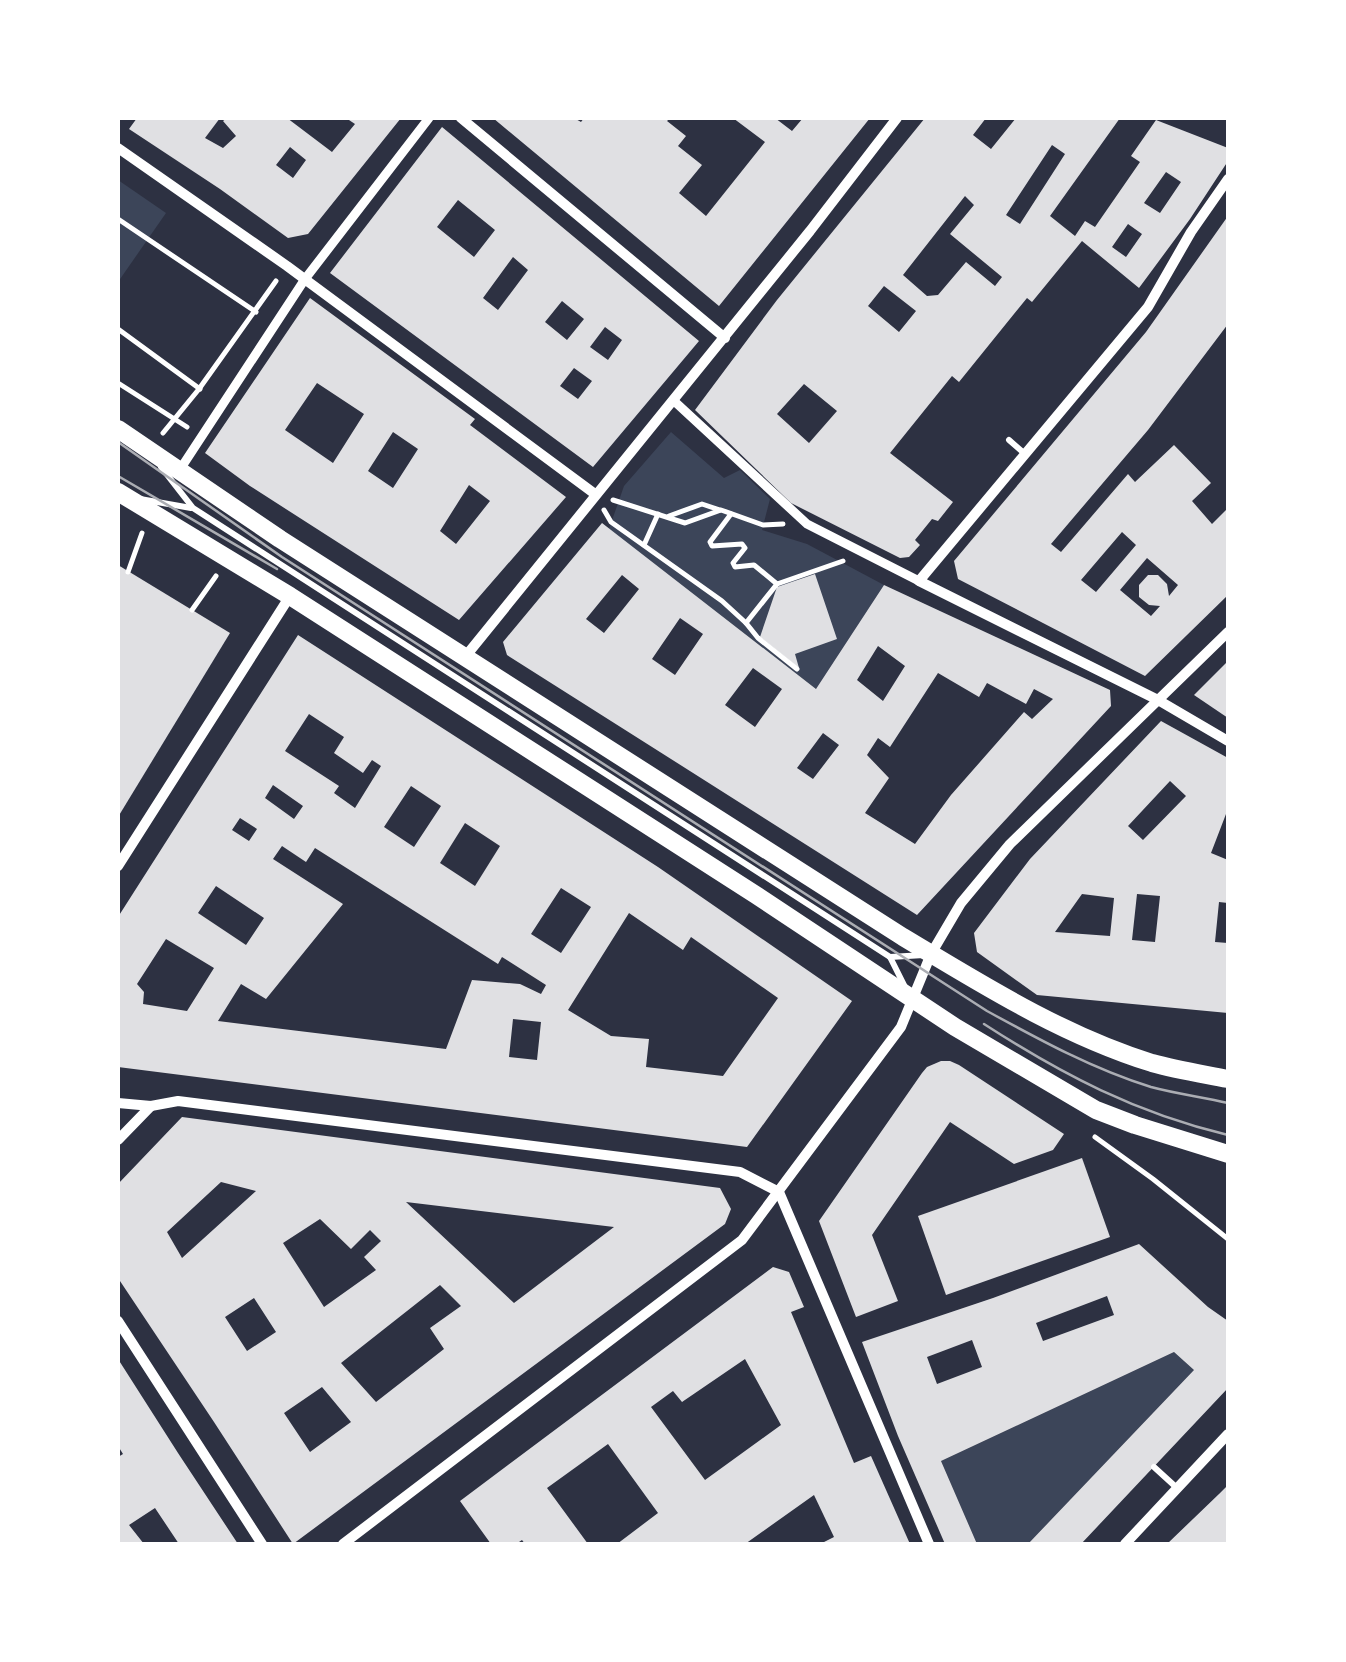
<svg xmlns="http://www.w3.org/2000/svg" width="1346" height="1662" font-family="'DejaVu Sans',sans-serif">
<rect width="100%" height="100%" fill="#2d3142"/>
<g fill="#3c4559">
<path d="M118 180 166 213 118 282Z"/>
<path d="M671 432 724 478 740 470 770 499 762 530 807 544 884 585 816 689 609 529 624 486Z"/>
<path d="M1174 1352 1194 1370 1028 1544H977L941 1461Z"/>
</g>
<g fill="#e0e0e3" fill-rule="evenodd">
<path d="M137 118H220L205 138 223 148 236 136 223 121 227 118H287L332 152 355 124 346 118H401L308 234 288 238 220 189 129 129ZM290 147 306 160 293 178 276 165Z"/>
<path d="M493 118H574L581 122 584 118H670L667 121 686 136 678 146 702 165 679 193 706 216 765 142 733 118H775L792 131 803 118H870L719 306Z"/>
<path d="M925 118H986L973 135 991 149 1016 118H1120L1050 216 1075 236 1085 221 1095 227 1140 162 1131 156 1156 120 1228 148V161L1190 219 1139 288 1082 241 1032 302 1027 298 959 382 952 376 890 453 953 502 938 521 932 519 915 540 920 545 909 557 900 558 791 503 695 410 777 300ZM1052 145 1065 154 1020 224 1006 215ZM1166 172 1181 182 1160 213 1144 203ZM965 196 974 205 950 234 1002 277 995 286 966 262 938 295 927 296 903 275ZM1128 224 1142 234 1126 257 1112 247ZM884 286 916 311 899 332 868 306ZM804 384 837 411 809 443 777 414Z"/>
<path d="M442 127 699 341 593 467 330 273ZM458 200 495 230 474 257 437 227ZM513 257 528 270 498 310 483 298ZM562 301 584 319 567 340 545 322ZM605 327 622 340 608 360 590 347ZM574 368 592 381 578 399 560 386Z"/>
<path d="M1228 216V324L1148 430 1051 544 1061 552 1128 474 1135 482 1174 445 1211 483 1192 501 1212 524 1228 508V595L1145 676 958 579 954 561 1146 332ZM1122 532 1136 545 1096 592 1081 580ZM1147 558 1178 585 1169 596 1167 584 1158 575H1148L1139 585V597L1149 605 1160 606 1151 616 1120 590Z"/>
<path d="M310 298 475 419 470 425 566 497 459 620 250 486 205 453ZM317 383 364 414 333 463 285 430ZM393 432 418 449 393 488 368 471ZM469 485 490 501 456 544 440 531Z"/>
<path d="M602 523 816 689 884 585 1110 690 1111 706 917 915 507 655 503 642ZM622 575 639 589 604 633 586 619ZM680 618 703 634 675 675 652 659ZM878 646 905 666 883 701 857 680ZM753 668 782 689 755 727 725 705ZM938 673 979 697 987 683 1026 704 1034 689 1053 699 1032 719 1024 712 951 795 915 844 865 813 889 778 867 755 878 738 890 747ZM823 733 839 745 813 779 797 768Z"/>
<path d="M118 565 230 633 118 817Z"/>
<path d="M815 574 837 639 795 654 799 668 760 637 777 587Z"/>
<path d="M298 635 658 867 852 1001 747 1147 118 1067V917ZM309 714 344 737 334 753 363 773 372 760 381 766 355 808 334 793 339 786 285 751ZM273 785 303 806 294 819 265 798ZM411 786 441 806 414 847 384 827ZM240 818 257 829 249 841 232 830ZM465 823 500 846 475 886 440 863ZM282 846 306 862 315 848 498 964 502 957 546 985 541 994 520 984 472 980 446 1049 218 1021 241 984 266 999 343 904 273 859ZM216 886 264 918 246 945 198 913ZM561 888 591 907 561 953 531 934ZM629 913 683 950 691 937 778 998 723 1076 646 1067 649 1039 611 1036 568 1010ZM166 939 214 968 187 1011 143 1004 144 992 137 984ZM513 1019 541 1022 537 1060 509 1057Z"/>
<path d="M1228 661V718L1194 695Z"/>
<path d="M1161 721 1228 758V815L1226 814 1211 853 1228 860V903L1219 902 1215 942 1228 943V1013L1037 995 977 952 974 933 1030 859ZM1170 781 1186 796 1143 840 1128 826ZM1082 894 1114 898 1110 936 1055 932ZM1137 894 1160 896 1155 942 1132 940Z"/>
<path d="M941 1061H950L959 1065 1064 1134 1053 1150 1014 1164 950 1122 872 1235 898 1301 856 1317 819 1221 922 1073 927 1067Z"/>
<path d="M182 1117 720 1188 731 1209 725 1224 293 1544 214 1422 118 1278V1184ZM221 1182 256 1191 182 1258 167 1232ZM406 1202 614 1227 514 1303ZM320 1219 351 1249 370 1230 381 1241 364 1257 376 1270 324 1307 283 1243ZM440 1285 461 1306 430 1328 444 1349 376 1402 341 1363ZM254 1298 276 1332 247 1351 225 1317ZM322 1387 351 1422 310 1452 284 1413Z"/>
<path d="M1082 1158 1110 1237 946 1295 918 1216Z"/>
<path d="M1139 1244 1208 1307 1228 1321V1388L1081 1544H1028L1194 1370 1174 1352 941 1461 977 1544H945L898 1436 862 1342 993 1298ZM1107 1296 1114 1315 1043 1341 1036 1323ZM972 1340 982 1367 937 1384 927 1357Z"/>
<path d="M773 1267 789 1272 804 1307 791 1312 854 1463 871 1456 910 1544H820L834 1537 814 1495 745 1544H617L658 1513 608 1444 547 1488 588 1544H525L522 1540 516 1544H491L460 1501ZM745 1359 781 1425 705 1480 651 1407 673 1391 682 1402Z"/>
<path d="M118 1359 178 1453 238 1544H179L155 1508 129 1525 144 1544H118V1457L123 1454 118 1446Z"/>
<path d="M1228 1485V1544H1167L1219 1494Z"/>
</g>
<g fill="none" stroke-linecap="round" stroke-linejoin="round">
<g stroke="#fff" stroke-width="5">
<path d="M118 219 256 312"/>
<path d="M118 329 200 389"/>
<path d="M118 383 187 427"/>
<path d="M163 433 199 389 276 281"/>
<path d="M613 500 685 523 721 510 763 525 783 524"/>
<path d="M604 510 611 522 722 601 746 623 758 638 797 669"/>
<path d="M731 514 710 542 712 546 742 544 745 548 733 563 735 567 754 565 777 584 843 561"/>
<path d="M669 516 702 504 720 510"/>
<path d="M644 545 658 514"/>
<path d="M128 572 142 533"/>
<path d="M192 610 216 576"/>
<path d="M746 623 777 584"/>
<path d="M1095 1137 1153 1179 1228 1239"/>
</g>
<g stroke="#fff" stroke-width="6">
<path d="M1009 440 1025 454"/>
<path d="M161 467 193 508 890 957 906 989"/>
<path d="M140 499 191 508"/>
<path d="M890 957 924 955"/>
<path d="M1154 1467 1177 1488"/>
</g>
<g stroke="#fff" stroke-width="9">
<path d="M673 400 807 524 919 581"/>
<path d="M179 471 305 279 429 118"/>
</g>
<g stroke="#fff" stroke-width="10">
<path d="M461 118 725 338"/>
<path d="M118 148 287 266 595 494"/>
<path d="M1228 179 1191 232 1148 307 919 581 1158 700 1228 741"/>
<path d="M465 657 810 231 897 118"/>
<path d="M118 866 290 596"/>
<path d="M118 1103 151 1106 178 1101 740 1172 779 1192"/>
<path d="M118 1140 151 1106"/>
<path d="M779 1192 929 1544"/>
<path d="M118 1321 262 1544"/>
<path d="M343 1544 742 1240 901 1027 931 954 961 903 1010 844 1228 632"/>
<path d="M1125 1544 1228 1434"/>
</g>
<g stroke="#fff" stroke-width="18">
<path d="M118 429 280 539 903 937C983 985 1062 1035 1152 1063 1177 1070 1203 1074 1228 1079"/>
<path d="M118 492 290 596 756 895 955 1027 1096 1110 1135 1125 1228 1154"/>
</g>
<g stroke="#abadb3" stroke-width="2.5">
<path d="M118 442 282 557 987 1011C1040 1040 1093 1069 1151 1087 1177 1094 1203 1097 1228 1103"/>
<path d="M118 476 277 569"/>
<path d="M984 1024C1063 1075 1136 1113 1228 1135"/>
</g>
</g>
<rect width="1346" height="1662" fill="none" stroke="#ffffff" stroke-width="240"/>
</svg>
